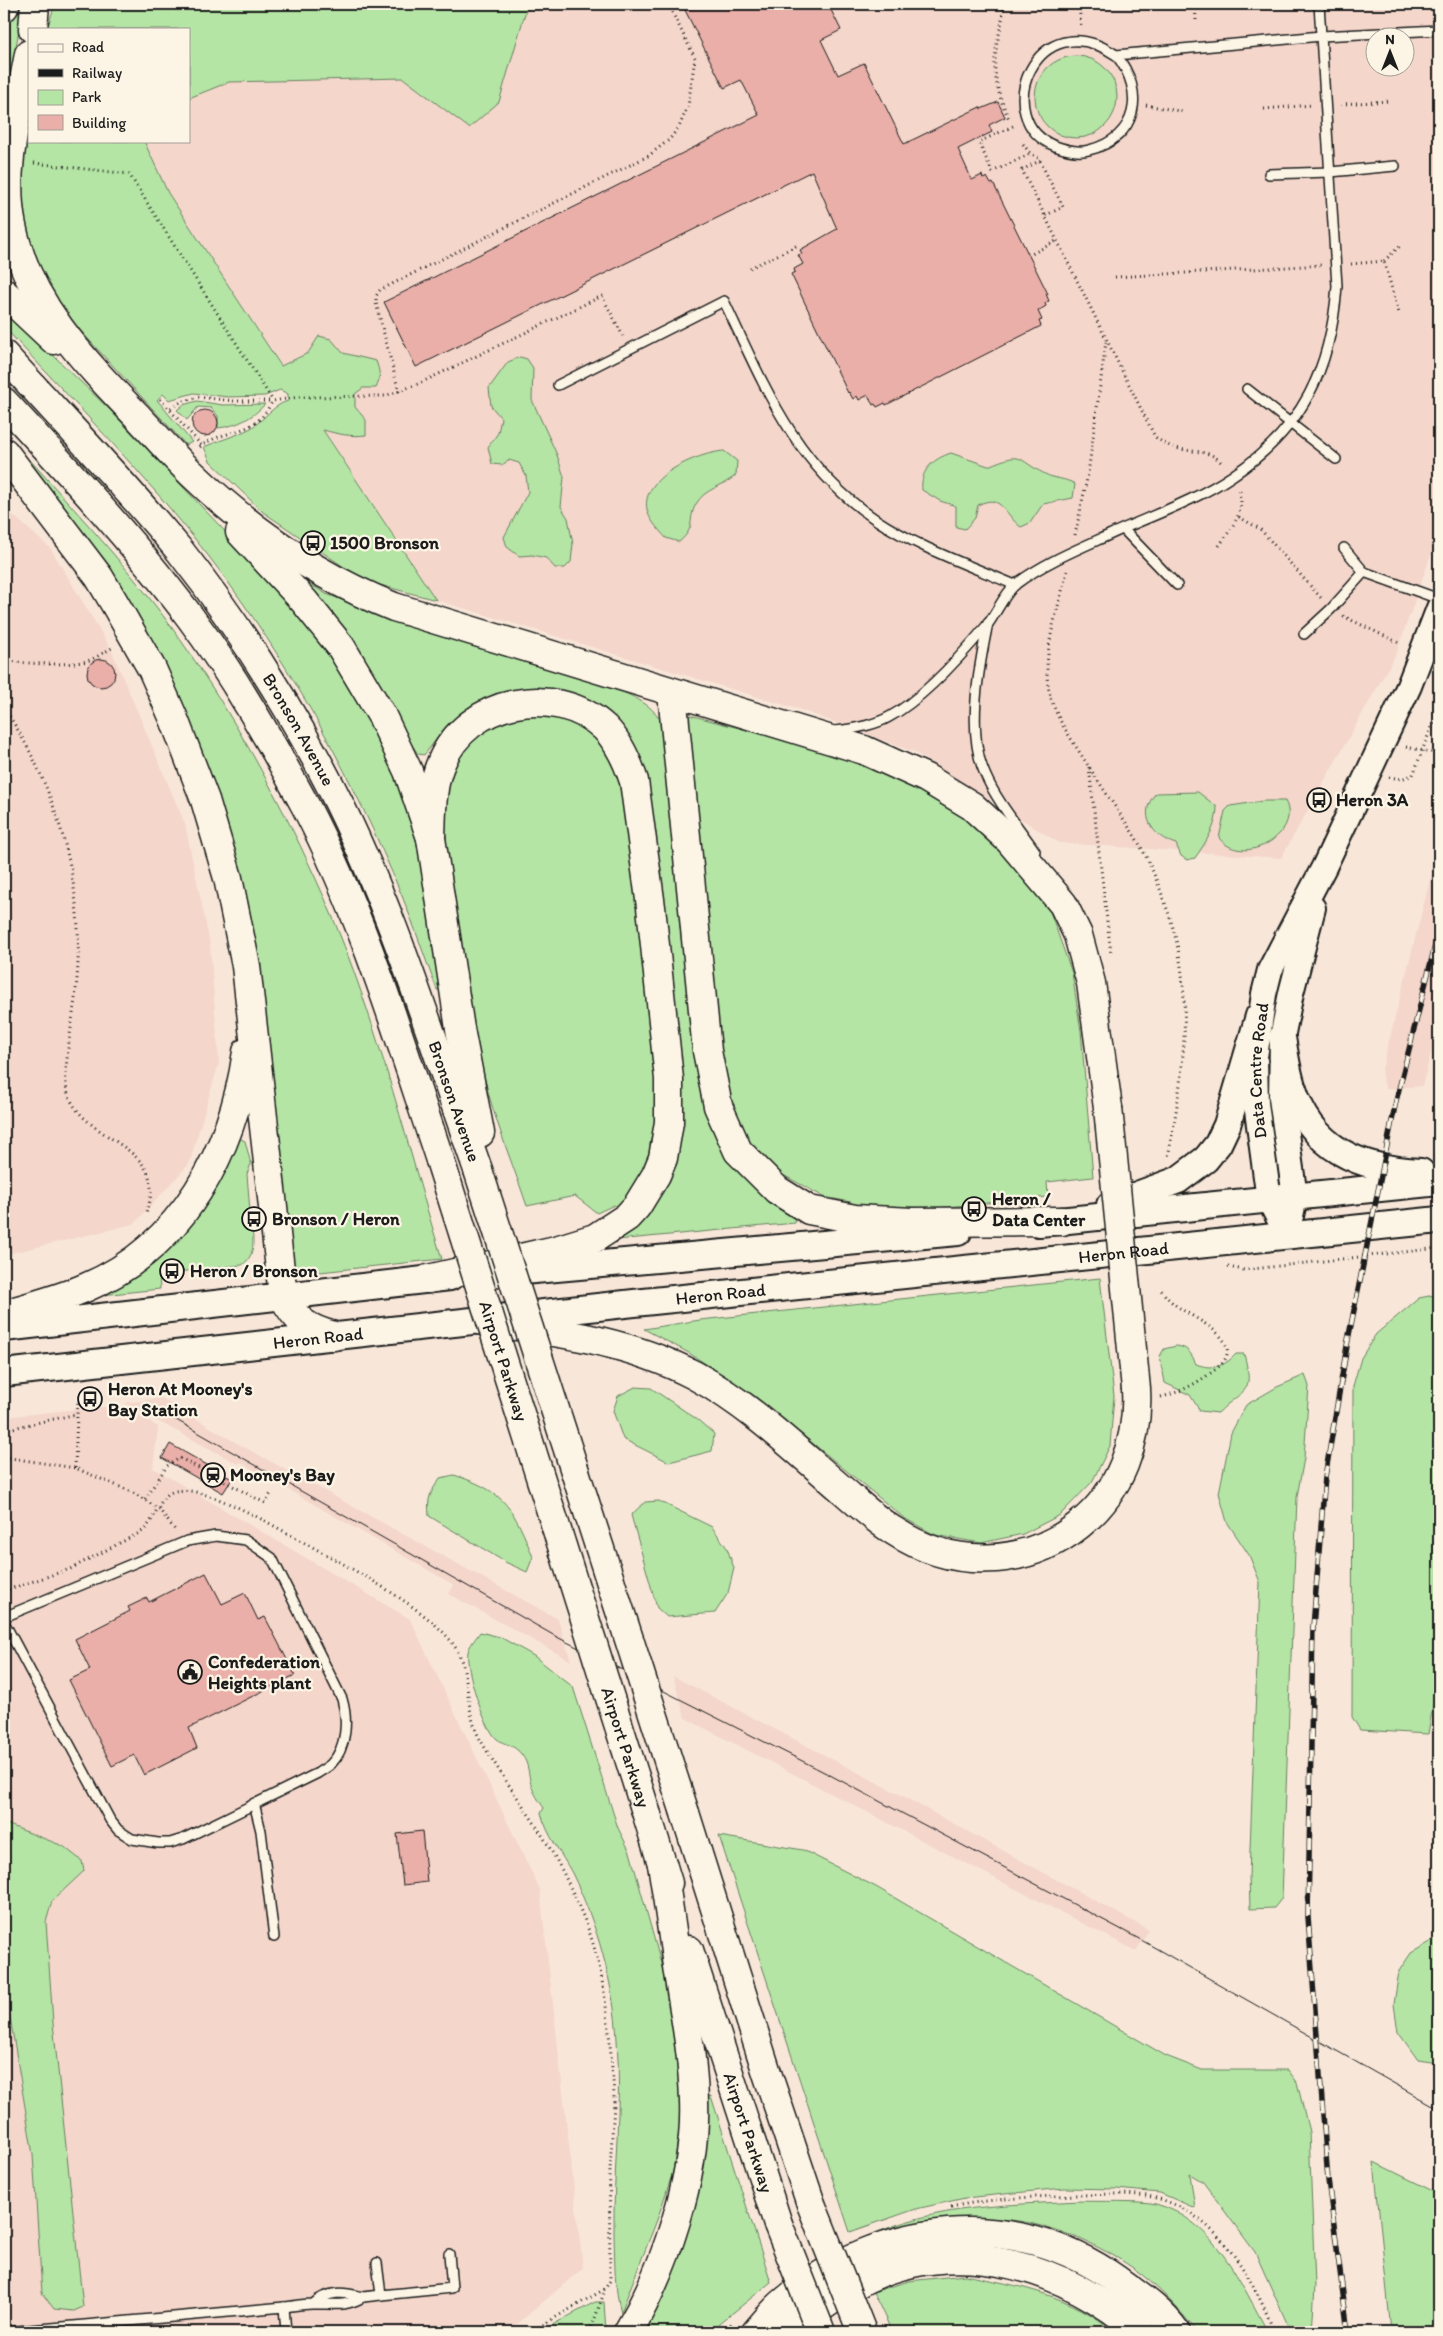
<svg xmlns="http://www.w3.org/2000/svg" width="1443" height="2336" font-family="Itim,sans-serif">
<rect width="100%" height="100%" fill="#f8e7d9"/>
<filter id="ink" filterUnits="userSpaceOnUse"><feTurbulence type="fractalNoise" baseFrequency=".02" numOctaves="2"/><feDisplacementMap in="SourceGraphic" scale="10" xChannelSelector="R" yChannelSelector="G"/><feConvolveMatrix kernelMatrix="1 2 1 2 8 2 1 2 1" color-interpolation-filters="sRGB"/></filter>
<g filter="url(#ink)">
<g fill="#f4d6cb" fill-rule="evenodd">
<path d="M74 4H1439V532L1396 654 1281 858 1059 843 914 752 801 710 436 600 168 193 144 141H189V29ZM1376 38H1406V68H1376Z"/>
<path d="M4 507 51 549 111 649 185 824 210 944 219 1063 189 1164 134 1224 4 1255Z"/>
<path d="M1439 844V1023L1422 1086 1386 1089 1381 1073Z"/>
<path d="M161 1398 235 1442 558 1619 571 1661 449 1594 454 1585 240 1462 238 1464 124 1403Z"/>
<path d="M96 1407H126L158 1427 153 1468 410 1619 540 1890 583 2268 508 2332H4V1417Z"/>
<path d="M673 1676 899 1794 1149 1930 1136 1951 685 1718Z"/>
</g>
<g fill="#b4e5a5" stroke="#688060">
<path d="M16 4H23L4 122V34Z"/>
<path d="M55 4H535L526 10 499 102 469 128 403 78 229 82 189 98V29H47Z"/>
<circle cx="1076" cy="97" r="41"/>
<path d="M29 124V141H144L168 193 281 366 308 353 319 336 331 339 343 353 376 361C380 372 381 378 376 388H363L355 394V407L366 420V435C351 437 338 434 323 430L436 600 350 577 347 569 263 512 210 461 204 447C219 440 237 436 251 428 265 419 273 405 288 401V394L280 390 265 396 228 397 194 393 169 400 163 394 157 400 192 442 186 445 54 302 20 222 19 183Z"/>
<path d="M4 308 109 409 256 564 302 616 344 671 371 717 398 779 414 826 445 989 437 990C425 959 415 927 402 896 353 777 289 661 210 558 147 476 74 403 4 327Z"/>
<path d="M520 357 527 359 533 368 532 400 557 455 564 477 561 507 568 518 573 544 571 562 565 568H555L546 558 532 555 519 556 507 547 504 537 528 492 526 476 519 463 509 460 502 465 492 464 488 447 498 433 501 418 491 406 489 388 508 362Z"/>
<path d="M197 401 223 405 265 404C253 418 237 426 218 428V416L211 408 198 407 187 420 177 410 183 405Z"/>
<path d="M724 451 737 461 736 475C723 487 705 488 696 504 687 520 697 527 679 542L666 538C660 531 651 522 648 513 636 478 698 453 724 451Z"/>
<path d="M951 453 988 466C1025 451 1014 458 1045 474 1054 479 1065 478 1075 484L1073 498 1043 504 1030 523 1021 527C1005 516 1002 492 978 505L975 518 965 529 956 527V506L940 501 922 490C920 470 933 459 951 453Z"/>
<path d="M30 460C82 518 135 575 180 639 232 714 277 794 315 877 372 999 403 1132 442 1259L301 1274 294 1269 249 929 234 848 179 707 25 465Z"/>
<path d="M302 579 326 594 374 611 625 693C643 701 654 708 664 725L700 1073 796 1218 795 1223 617 1240 629 1230 671 1170 633 747 507 693 479 703 449 723 424 755 418 754Z"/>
<path d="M682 713 856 759 899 776 983 828 1047 903 1072 973 1081 1031 1093 1177 1047 1182 1048 1197 915 1210 859 1211 851 1202 824 1197 785 1176 782 1181 743 1136 721 1072Z"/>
<path d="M531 714C562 718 587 724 607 751 636 791 636 876 641 925 646 987 652 1049 658 1111L653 1155 633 1191 618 1208 614 1205 597 1213 575 1196 527 1206C518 1179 507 1152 498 1124 476 1062 467 986 457 921 451 885 434 808 448 775 468 730 487 726 531 714Z"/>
<path d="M1198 792 1217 807C1217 826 1206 842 1195 858L1187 860 1181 856 1176 844C1152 837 1137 814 1156 793Z"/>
<path d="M1263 801H1285C1303 833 1243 869 1219 838L1225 811 1230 806Z"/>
<path d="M239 1138 245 1141 251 1164 247 1174 250 1212 244 1213 246 1226H252C253 1240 256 1256 242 1265L159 1274 160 1289 92 1296 219 1175Z"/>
<path d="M1100 1278 1114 1396 1110 1446 1092 1482 1060 1515 1023 1534 981 1543 935 1535 904 1518 755 1396 689 1353 644 1329 700 1320Z"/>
<path d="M1439 1294V1669L1428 1734 1360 1730 1352 1717 1353 1386 1361 1358 1376 1334 1419 1298Z"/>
<path d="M1176 1346C1188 1347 1191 1353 1196 1364 1212 1370 1224 1367 1236 1354H1244C1255 1396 1244 1387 1218 1413L1200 1411 1190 1395 1165 1383 1160 1356 1164 1349Z"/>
<path d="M1305 1375 1309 1386 1304 1458 1297 1497 1282 1898 1274 1908 1250 1909 1249 1876 1260 1582 1249 1555 1227 1522 1219 1493 1231 1433 1246 1405 1277 1387Z"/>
<path d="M635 1387 651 1388 698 1420 714 1434 712 1451 669 1462 623 1439 613 1411 618 1396Z"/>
<path d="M454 1475C506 1491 514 1510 533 1557L527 1572 505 1562 429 1516C427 1497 430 1494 440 1478Z"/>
<path d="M659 1501 712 1527 727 1548 734 1568 728 1593 715 1613 667 1617 657 1608 631 1515 645 1502Z"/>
<path d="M480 1632 500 1637 534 1656 573 1687 618 1828 630 1852 662 1967 674 2034 681 2103 679 2131 673 2172 657 2220 621 2312C614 2287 615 2262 614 2237 613 2171 622 2105 617 2040 614 1983 597 1924 572 1873 561 1853 547 1835 541 1813L544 1808C539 1801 533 1792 531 1784 528 1774 529 1764 522 1755 514 1744 504 1745 497 1739 484 1728 465 1668 468 1652 469 1646 476 1638 480 1632Z"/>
<path d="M4 1823 63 1846 82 1861 84 1871 52 1901 46 1922 53 2023 83 2307 74 2311 54 2309 42 2293 33 2155 4 1981Z"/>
<path d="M719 1836 803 1850 876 1887 1166 2056 1202 2070H1288L1297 2082 1309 2132 1315 2286 1312 2332H1291L1255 2252 1203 2182 1190 2174 1195 2208 1160 2193 1116 2189 1064 2188 965 2198 916 2209 850 2232Z"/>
<path d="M1434 1940 1439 1942 1438 2063 1418 2060 1398 2032 1394 2004 1399 1971 1411 1953Z"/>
<path d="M711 2096 771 2282 719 2324 713 2332H641L703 2099Z"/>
<path d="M1374 2162 1439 2194V2332H1391Z"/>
<path d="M1079 2201C1099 2202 1138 2200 1156 2204 1215 2220 1241 2284 1268 2332H1197C1179 2309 1157 2285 1133 2268 1094 2241 1037 2218 990 2219 949 2220 909 2230 869 2238V2236C934 2205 1009 2205 1079 2201Z"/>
<path d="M965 2275C1016 2285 1075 2296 1114 2332H892L873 2292 909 2281Z"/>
<path d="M595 2302H604L606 2332H539Z"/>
</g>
<g fill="#eaafa9" stroke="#1c1c1c">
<path d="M698 4H828L841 30 821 40 838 75 864 63 904 144 980 107 981 109 998 102 1005 117 989 125 992 132 958 149 972 180 982 175 983 179 987 177 991 184 993 183 1048 294H1046L1049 301 1045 303 1046 306 1038 311 1042 320 1039 321 1041 326 886 405 885 403 877 407 875 404 873 405 868 395 859 400 857 396 853 399 849 392 848 393 791 274 795 272 794 269 803 264 798 255 802 254 800 250 837 229 812 171 416 367 384 302 759 115 741 80 724 88 685 10Z"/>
<circle cx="205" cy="423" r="13"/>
<circle cx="101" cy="673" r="14"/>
<path d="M170 1444 232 1479 223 1493 162 1458Z"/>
<path d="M206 1573 222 1604 245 1593 258 1620 265 1617 295 1675 189 1728 197 1748 144 1775 134 1755 112 1766 69 1680 90 1670 75 1639 130 1611 128 1607 147 1598 149 1602Z"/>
<path d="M422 1831 427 1882 403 1885 397 1834Z"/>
</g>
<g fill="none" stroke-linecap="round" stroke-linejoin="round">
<g stroke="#1c1c1c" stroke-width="12">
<g id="lane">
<path d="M1116 55C1146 92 1138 138 1089 150 1078 153 1066 150 1055 146 988 120 1036 0 1116 55L1321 36 1439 30"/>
<path d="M1269 174 1330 172 1395 166"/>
<path d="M558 385 724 301C764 385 794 464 875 519 917 547 968 565 1015 585"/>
<path d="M1247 389 1336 459"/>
<path d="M1123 529 1177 585"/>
<path d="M1344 548 1364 572 1439 599"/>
<path d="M988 623C979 666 966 733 985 774 997 802 1018 826 1035 851"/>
<path d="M1304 634 1331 609 1364 572"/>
<path d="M835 731C853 729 873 726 889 717 923 699 963 654 988 624 997 612 1004 594 1016 584 1044 563 1078 549 1109 535 1150 516 1195 501 1232 476 1303 429 1331 369 1337 286L1319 4"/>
<path d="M4 1617 187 1541 216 1536 246 1540 272 1558 342 1699C348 1719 347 1748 331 1764 328 1767 322 1770 318 1773L183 1839 170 1843H158L132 1839 118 1830 110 1820 4 1622"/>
<path d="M254 1803 261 1831 274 1937"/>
<path d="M381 2295 452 2288 449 2254"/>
<path d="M363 2297 381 2295 377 2263"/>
<path d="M284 2307C293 2306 303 2304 312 2304 331 2303 345 2308 363 2297 344 2292 328 2290 313 2304"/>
<path d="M7 2332 284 2307 286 2332"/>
</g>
</g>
<g stroke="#1c1c1c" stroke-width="28">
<g id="secondary">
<path d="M1291 1216 1295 1197 1281 1098 1282 1038 1291 993 1313 908"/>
<path id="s1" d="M1288 1236 1269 1200 1256 1103 1255 1057 1264 994 1270 970 1324 867 1409 686 1439 608"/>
</g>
</g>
<g stroke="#1c1c1c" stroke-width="30">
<g id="primary">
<path d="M1282 1038C1285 1054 1287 1071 1292 1086 1311 1150 1360 1169 1421 1172"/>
<path d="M1110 1205 1178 1180 1206 1159 1218 1144 1227 1125 1259 1016"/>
<path d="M1039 1223 1439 1182"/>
<path d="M491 1274 958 1232"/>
<path d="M4 1328 450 1277"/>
<path id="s2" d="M4 1373 634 1303 1439 1220"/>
</g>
</g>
<g stroke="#1c1c1c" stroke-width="31">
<g id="highway">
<path d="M4 7 5 4"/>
<path d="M33 29 35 4"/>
<path d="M29 54C19 110 0 169 12 226 27 303 86 363 139 418 156 436 173 456 191 473 250 530 318 577 394 607L864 750 926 778 972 806 1009 840 1063 904 1078 935 1091 983 1108 1108"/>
<path d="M4 293 54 340"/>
<path id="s3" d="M4 355C63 420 124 483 180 551 233 618 281 693 321 768 389 895 430 1034 478 1170"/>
<path d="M4 402C68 471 133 541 190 617 234 676 271 742 306 807 364 918 400 1041 440 1160"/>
<path d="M4 452 99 577 115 604 152 669 174 719 205 800 228 878 246 966 283 1296C297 1322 306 1328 334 1336"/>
<path d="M240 532 304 601 341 647 382 716 408 771 431 838 460 1029 480 1133"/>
<path d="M672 693 707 1051 718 1106 738 1151 777 1190 809 1210 855 1219 912 1222 1062 1221"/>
<path d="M428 1279 556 1250 595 1238 627 1217 637 1206 656 1175 663 1158 669 1122V1079L651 907 634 781C628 763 620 743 605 728 556 682 467 699 441 763 431 786 432 813 431 838"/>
<path d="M4 1314C32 1306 60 1299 87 1287 183 1246 233 1151 247 1052"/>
<path d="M482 1321C556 1332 627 1340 694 1375 750 1405 797 1451 845 1492 861 1506 876 1520 894 1531 952 1569 1025 1568 1079 1525 1121 1492 1139 1440 1136 1389"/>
<path d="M685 1813 767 2073 811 2204"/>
<path d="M647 1815 668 1883"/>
<path id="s4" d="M689 1950 778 2224"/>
<path d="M628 2332C665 2270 697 2174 694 2101 693 2058 685 2016 678 1973 673 1937 668 1901 662 1864"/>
<path d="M756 2332C765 2322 774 2310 784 2302 880 2221 1013 2206 1117 2280 1139 2296 1161 2310 1176 2332"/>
<path d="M790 2332 795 2326C819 2309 842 2291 868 2278 960 2235 1068 2267 1140 2332"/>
</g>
</g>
<g stroke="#1c1c1c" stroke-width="3" stroke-dasharray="1 4" stroke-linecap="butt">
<path d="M1003 4C1004 20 998 35 996 50 992 74 999 98 1009 119"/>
<path d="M1079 4 1081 27"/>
<path d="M1195 4 1196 20"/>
<path d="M1341 104 1390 101"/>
<path d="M1146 105 1185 112"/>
<path d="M1264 109 1312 105"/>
<path d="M1013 126 979 142 992 172 1032 153"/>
<path d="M1023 144 1029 152 1041 160 1022 170 1155 437C1163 443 1170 447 1180 449 1196 453 1212 449 1223 465"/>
<path d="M1040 161 1063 207 1044 216"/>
<path d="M34 163 129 174 273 401"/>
<path d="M1028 256 1056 241"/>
<path d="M1384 261 1400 246"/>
<path d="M1351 264 1384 261 1399 313"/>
<path d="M750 268 798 245"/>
<path d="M1115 277 1322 265"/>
<path d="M399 392 376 303V296L380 290 648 156 669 140 679 127 688 106 695 58 668 4"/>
<path d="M160 399 169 409"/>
<path d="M201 445 169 409 181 402 198 397 234 401H272"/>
<path d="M200 447C218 432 245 434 261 418 266 413 269 406 273 401L299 397 385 396 418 384 602 296 623 336"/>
<path d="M1239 517 1260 529 1321 598"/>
<path d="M1075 535 1088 474 1106 342"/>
<path d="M1219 546C1232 527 1246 512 1239 488"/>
<path d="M1067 571C1059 607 1043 648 1048 685 1052 712 1068 734 1082 756 1099 783 1117 809 1134 835 1150 861 1161 890 1170 918 1195 997 1183 1078 1168 1157"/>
<path d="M1343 616 1401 644"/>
<path d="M4 660C25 664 66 666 87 661 96 658 104 652 112 648"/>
<path d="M4 708C53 781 82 874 78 962 77 991 72 1020 68 1049 67 1062 64 1077 67 1090 82 1146 175 1142 145 1216"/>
<path d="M1406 747 1439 754"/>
<path d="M1089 767 1111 954"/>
<path d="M1389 777 1401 779 1413 775 1431 728 1439 720"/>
<path d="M1228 1267 1244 1270 1439 1248"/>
<path d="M1161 1397C1182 1392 1199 1382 1216 1369 1252 1341 1193 1319 1174 1304 1169 1300 1165 1295 1161 1290"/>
<path d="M4 1430 77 1414 78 1402"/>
<path d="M4 1457 75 1468 132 1492 159 1509 175 1530"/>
<path d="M75 1468 77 1414"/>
<path d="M145 1499 167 1466 180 1458 265 1503 272 1492"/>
<path d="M4 1591 70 1569 143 1531C155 1520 158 1500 170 1493 195 1479 272 1525 296 1538 337 1561 439 1612 458 1652 471 1680 465 1712 480 1739 500 1775 527 1809 548 1845 561 1867 573 1892 583 1916 602 1960 607 2007 611 2055 612 2070 614 2086 614 2102 613 2125 611 2148 610 2170 609 2207 610 2244 610 2281L605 2289 530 2332"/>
<path d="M951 2207C992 2198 1034 2197 1076 2195 1101 2195 1127 2192 1152 2197 1215 2211 1253 2276 1274 2332"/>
<path d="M590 2332 605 2290"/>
<path d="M724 2332 732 2323"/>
</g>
<use href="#lane" stroke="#fcf5e5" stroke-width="9"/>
<use href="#secondary" stroke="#fcf5e5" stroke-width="24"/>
<use href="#primary" stroke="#fcf5e5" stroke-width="26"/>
<use href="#highway" stroke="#fcf5e5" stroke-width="28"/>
<path stroke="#1c1c1c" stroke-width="1" d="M150 1405 555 1636 830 1775 1143 1941 1439 2109"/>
<g stroke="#1c1c1c" stroke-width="5.5">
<path id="rail" d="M1348 2332 1328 2180 1308 1917 1313 1627 1325 1477 1348 1340 1396 1101 1439 930"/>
</g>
<use href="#rail" stroke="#fcf5e5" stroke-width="4" stroke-dasharray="11" stroke-linecap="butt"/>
<g stroke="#1c1c1c" stroke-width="31" stroke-linecap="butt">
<g id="highway-bridge">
<path d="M1108 1108 1136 1389"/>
<path id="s5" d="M440 1160 647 1815"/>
<path d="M478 1170 685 1813"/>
<path d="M811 2204 862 2332"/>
<path d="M778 2224 821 2332"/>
</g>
</g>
<use href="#highway-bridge" stroke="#fcf5e5" stroke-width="28"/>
</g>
</g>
<defs>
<g id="bus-ring" transform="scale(1.25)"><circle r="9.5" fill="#fcf5e5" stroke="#1c1c1c" stroke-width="1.5"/><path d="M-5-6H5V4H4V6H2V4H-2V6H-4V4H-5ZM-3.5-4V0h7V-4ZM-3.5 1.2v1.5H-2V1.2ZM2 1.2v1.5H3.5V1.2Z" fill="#1c1c1c"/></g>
<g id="station-ring" transform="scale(1.25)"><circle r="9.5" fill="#fcf5e5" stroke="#1c1c1c" stroke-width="1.5"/><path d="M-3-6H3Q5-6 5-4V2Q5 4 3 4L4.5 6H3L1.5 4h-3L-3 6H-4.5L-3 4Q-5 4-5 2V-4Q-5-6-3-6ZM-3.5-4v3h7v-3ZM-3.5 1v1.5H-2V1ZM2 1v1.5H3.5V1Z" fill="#1c1c1c"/></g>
<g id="civic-ring" transform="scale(1.25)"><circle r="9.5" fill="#fcf5e5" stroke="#1c1c1c" stroke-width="1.5"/><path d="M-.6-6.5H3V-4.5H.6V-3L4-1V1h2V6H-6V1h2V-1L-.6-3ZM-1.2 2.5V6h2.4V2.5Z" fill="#1c1c1c"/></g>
</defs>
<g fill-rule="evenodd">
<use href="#bus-ring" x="313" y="543"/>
<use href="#bus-ring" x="1319" y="800"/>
<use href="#bus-ring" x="974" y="1209"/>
<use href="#bus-ring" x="254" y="1219"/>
<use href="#bus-ring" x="172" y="1271"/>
<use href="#bus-ring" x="90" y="1399"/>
<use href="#station-ring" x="213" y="1475"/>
<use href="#civic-ring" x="190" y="1672"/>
</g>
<g text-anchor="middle" stroke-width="4.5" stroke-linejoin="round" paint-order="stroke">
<g font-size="18" font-weight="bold" fill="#1c1c1c" stroke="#fcf5e5" text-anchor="start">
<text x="330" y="549">1500 Bronson</text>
<text x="1336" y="806">Heron 3A</text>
<text x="992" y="1205">Heron /<tspan x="992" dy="21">Data Center</tspan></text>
<text x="272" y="1225">Bronson / Heron</text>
<text x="190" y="1277">Heron / Bronson</text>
<text x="108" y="1395">Heron At Mooney's<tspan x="108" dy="21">Bay Station</tspan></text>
<text x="230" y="1481">Mooney's Bay</text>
<text x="208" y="1668">Confederation<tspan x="208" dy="21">Heights plant</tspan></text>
</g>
<g font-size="18" fill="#1c1c1c" stroke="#fcf5e5">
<text dy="6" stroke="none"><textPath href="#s3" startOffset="478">Bronson Avenue</textPath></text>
<text dy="6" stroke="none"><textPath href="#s1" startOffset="171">Data Centre Road</textPath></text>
<text dy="6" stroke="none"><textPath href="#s3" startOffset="882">Bronson Avenue</textPath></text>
<text dy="6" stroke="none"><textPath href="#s2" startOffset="1126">Heron Road</textPath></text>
<text dy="6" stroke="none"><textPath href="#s2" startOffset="721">Heron Road</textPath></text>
<text dy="6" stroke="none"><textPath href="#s2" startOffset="316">Heron Road</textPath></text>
<text dy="6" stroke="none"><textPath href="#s5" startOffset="211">Airport Parkway</textPath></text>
<text dy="6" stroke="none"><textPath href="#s5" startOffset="616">Airport Parkway</textPath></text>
<text dy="6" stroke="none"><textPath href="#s4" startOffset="192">Airport Parkway</textPath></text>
</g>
</g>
<rect width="1443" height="2336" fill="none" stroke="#fcf5e5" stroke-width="20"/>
<rect x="10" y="10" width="1423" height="2316" fill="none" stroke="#1c1c1c" stroke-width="2" filter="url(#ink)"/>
<rect x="28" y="28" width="162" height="115" fill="#fcf5e5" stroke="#a29e95"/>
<rect x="38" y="44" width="25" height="8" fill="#fcf5e5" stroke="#a29e95"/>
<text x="72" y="52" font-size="15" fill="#1c1c1c">Road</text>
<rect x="38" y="69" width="25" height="8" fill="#1c1c1c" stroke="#a29e95"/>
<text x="72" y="78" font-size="15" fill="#1c1c1c">Railway</text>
<rect x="38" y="90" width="25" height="15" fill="#b4e5a5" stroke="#a29e95"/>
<text x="72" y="102" font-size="15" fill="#1c1c1c">Park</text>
<rect x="38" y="115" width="25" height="15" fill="#eaafa9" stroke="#a29e95"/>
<text x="72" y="128" font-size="15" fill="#1c1c1c">Building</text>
<g transform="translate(1390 52)"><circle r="24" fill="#fcf5e5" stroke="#a29e95"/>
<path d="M0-4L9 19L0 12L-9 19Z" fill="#1c1c1c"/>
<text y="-8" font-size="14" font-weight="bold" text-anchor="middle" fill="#1c1c1c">N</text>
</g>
</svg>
